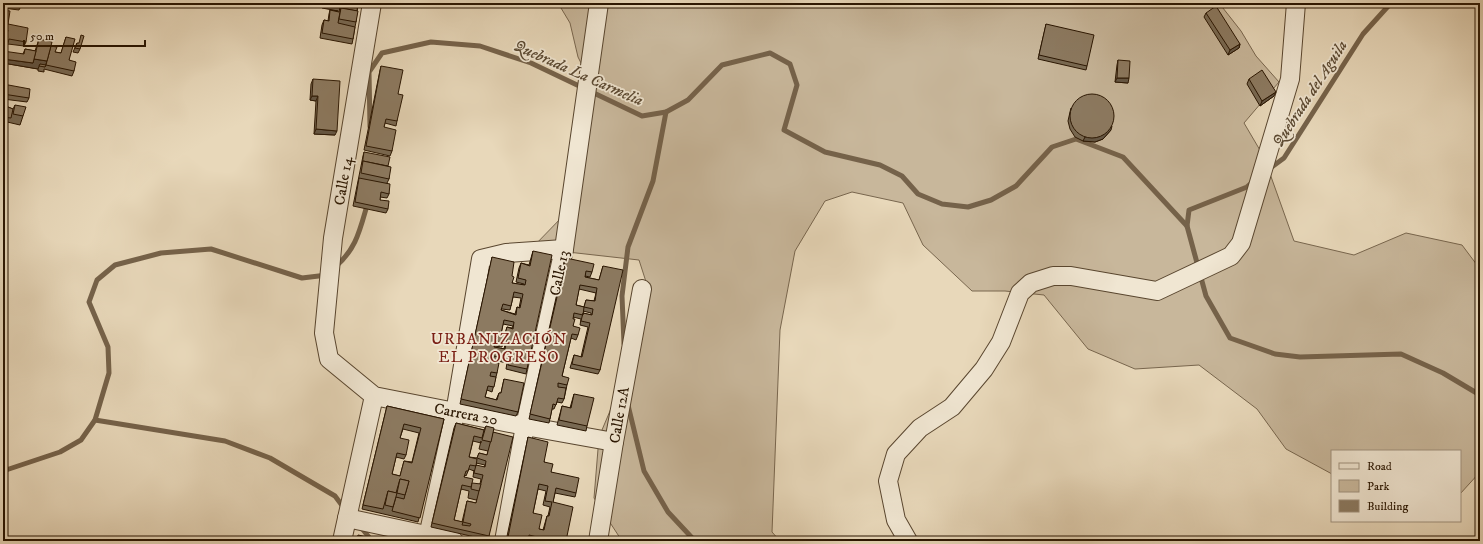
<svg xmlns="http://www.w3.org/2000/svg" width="1483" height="544" font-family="'IM FELL DW Pica',serif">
<rect width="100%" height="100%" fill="#e8d8ba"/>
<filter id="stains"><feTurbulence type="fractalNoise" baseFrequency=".005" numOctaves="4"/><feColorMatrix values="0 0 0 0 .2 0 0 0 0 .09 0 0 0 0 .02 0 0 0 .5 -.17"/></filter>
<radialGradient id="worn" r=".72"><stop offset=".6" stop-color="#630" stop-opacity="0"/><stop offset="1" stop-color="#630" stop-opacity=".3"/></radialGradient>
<path fill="#c8b79b" stroke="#78664e" d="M558 3H1219L1241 31 1256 56 1279 82 1244 123 1264 157 1294 241 1354 255 1406 233 1462 245 1480 269V472L1460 494V451H1332V474L1286 449 1257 409 1199 365 1135 369 1088 349 1044 295 1005 291H972L923 245 903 203 852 192 825 201 795 251 780 330 772 532 780 541H622L594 498 599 437 632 359 648 288 639 260 532 248 564 215 585 163 590 114 586 73 578 57 570 23Z"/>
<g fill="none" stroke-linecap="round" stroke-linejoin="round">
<g stroke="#75624a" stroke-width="5">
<path d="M370 127 369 72 382 53 431 42 480 46 531 63 642 116 666 112 688 100 722 65 770 53 790 64 797 85 784 130 825 152 880 165 902 176 918 194 942 204 968 207 991 200 1016 186 1052 147 1076 139 1123 157 1187 226 1206 296 1230 338 1275 354 1300 357 1401 354 1443 373 1480 395"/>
<path d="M1269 169 1284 158 1363 34 1391 3"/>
<path d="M1187 226 1189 210 1247 187 1254 181"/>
<path d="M334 268C357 249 360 229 368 202"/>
<path d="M624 344 622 296 628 247 653 181 666 112"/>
<path d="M628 405 644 471 668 512 695 541"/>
<path d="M95 420 225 441 270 458 335 496 344 508"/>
<path d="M3 471 60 452 81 440 95 420 109 373 108 347 89 302 97 280 115 265 161 253 211 249 302 278 327 275"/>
<path d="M360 526 372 541"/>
</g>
<g stroke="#59462f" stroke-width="20">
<g id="street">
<path d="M372 3 333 238 324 333 329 359 374 396 525 426 614 442"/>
<path d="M347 518 454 541"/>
<path d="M342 541 374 396"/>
<path d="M427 541 455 413 481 259 506 253 564 249"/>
<path d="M504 541 525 426 564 249 599 3"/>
<path d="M598 541 614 442 642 289"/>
<path d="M908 541 896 520 888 481 896 454 920 428 952 407 984 369 1001 342 1020 293 1031 283 1053 276H1071L1157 291 1231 256 1241 243 1290 79 1296 3"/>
</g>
</g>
<use href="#street" stroke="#f0e6d2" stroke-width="18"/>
</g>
<g fill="#786953" stroke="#291501" fill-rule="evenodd">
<path d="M3 3 21 6 19 10 3 8Z"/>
<path d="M323 3H358L356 22 355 27 353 39 352 44 320 38 322 25 324 20 328 21 329 14 330 10 338 11 322 8Z"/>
<path d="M3 10 8 24 26 42 24 46 8 44 7 47 3 46Z"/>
<path d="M1206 13 1240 44 1239 48 1228 55 1204 17Z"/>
<path d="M1046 24 1087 66 1086 70 1038 59 1045 29Z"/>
<path d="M66 37 69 60 74 71 72 76 44 69V72L38 71V69L3 63 23 54 25 49 35 51 39 39 51 46 55 52 61 53Z"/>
<path d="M77 43 80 49 78 53 73 52Z"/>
<path d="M1118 60 1128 83 1115 82 1117 65Z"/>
<path d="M381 66 398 94 397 121 396 126 385 123 384 127 392 151 390 156 364 150 380 70Z"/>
<path d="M313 79 335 135 314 134 316 101 310 100 311 84Z"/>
<path d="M1249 79 1274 96 1260 106 1247 84Z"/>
<path d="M3 84 29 98 27 102 3 99Z"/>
<path d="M3 105 13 109 15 105 23 116 20 125 3 121Z"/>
<path d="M1071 108 1111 130 1103 139 1095 142 1083 141 1075 137 1070 129 1068 121 1070 112Z"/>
<path d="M364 152 388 166 389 179 387 183 389 194 387 198 380 197V200L388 209 386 213 353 206 363 156Z"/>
<path d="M533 251 527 369 526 374 506 369 507 363 493 360V362L497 373 492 392 487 390 485 397 496 400 499 393H501L504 379 518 412 516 416 460 404 491 262 492 257 512 276V283L524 285V284L516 282 519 268 521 263 529 265ZM513 297 521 298 519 308 517 307 515 314 501 310 502 309 510 310ZM503 324 513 326 512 328 507 327 505 334H501ZM504 339 506 340 504 349 494 347V346L502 347Z"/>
<path d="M566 258 592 272 590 277 585 276V277L599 280 603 266 600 370 598 374 570 368 574 355 581 357 588 327 580 325 581 319 573 317V326L578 335 576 340 571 338 562 376 567 385 564 399 562 403 557 402 554 409H552L549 423 529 419 564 262ZM579 289 596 293 594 301 586 300 584 307 576 305ZM583 311 591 313V315L583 313Z"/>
<path d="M574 394 587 426 586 431 557 425 562 406 570 408Z"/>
<path d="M387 406 444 419 418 522 362 509ZM403 429 419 433 412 462 404 461 400 476 392 474 396 457 404 459 406 455 400 438Z"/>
<path d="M456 423 484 430 486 426 493 432 489 536 488 540 431 527 454 428ZM473 441 481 443V441L479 449 488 451 487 455 479 453 477 458 469 457ZM476 463 485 465 484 467 476 466ZM469 469 474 471V470L473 477 481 479 480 484 471 487 464 477 465 475 466 476ZM461 489 469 491 468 498 476 500 477 499 476 503 467 501 462 522 454 520Z"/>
<path d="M528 437 551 472 576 493 575 497 555 493 553 502 566 541H533L528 540V541H506L527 442ZM538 489 546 491 543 505 550 507 548 516H547L543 530 539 529 533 513Z"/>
</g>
<g fill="#625544" stroke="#291501">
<path d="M1240 44 1239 48 1228 55 1230 50Z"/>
<path d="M3 59 33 63 34 59 47 61 45 67 40 64 38 69 3 63Z"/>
<path d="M1117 78H1129L1128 83 1115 82Z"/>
<path d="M1276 92 1274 96 1260 106 1262 101Z"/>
<path d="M312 96H318L316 101 310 100Z"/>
<path d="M1112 126 1111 130 1103 139 1095 142 1083 141 1085 137Z"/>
<path d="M316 129 337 131 335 135 314 134Z"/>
</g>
<g fill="#8c7a61" stroke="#291501" fill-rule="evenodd">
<path d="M4 3H21V6Z"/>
<path d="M324 3H358L357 11 341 8 340 12 338 23 355 27 353 39 322 33 324 20 329 21 330 10 339 12 340 7 324 4Z"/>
<path d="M1216 6 1240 44 1230 50 1206 13Z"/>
<path d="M341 8 358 11 356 22 339 19Z"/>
<path d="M3 10 10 11 8 24 28 28 26 42 9 39 8 43 3 42ZM6 30H8L6 39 4 38Z"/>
<path d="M1046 24 1094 35 1087 66 1039 55Z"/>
<path d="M81 35 84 36 80 49 75 48 77 43H79Z"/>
<path d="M66 37 75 39 69 60 76 62 74 71 46 65 51 46 57 47 55 52 61 53Z"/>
<path d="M39 39 52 42 47 61 34 59Z"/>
<path d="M25 49 36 51 33 63 3 59V51L24 54Z"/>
<path d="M1118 60 1130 61 1129 78H1117Z"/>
<path d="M40 64 46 65 45 67 39 66Z"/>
<path d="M381 66 403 70 398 94 403 95 397 121 386 119 384 127 396 130 392 151 366 146Z"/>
<path d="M1262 70 1276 92 1262 101 1249 79Z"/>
<path d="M313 79 340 81 337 131 316 129 318 96H312Z"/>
<path d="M3 84 30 89 29 98 3 94Z"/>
<circle cx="1092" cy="116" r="22"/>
<path d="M3 105 13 109 11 118 3 117Z"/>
<path d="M15 105 26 107 23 116 13 114Z"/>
<path d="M364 152 390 157 388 166 363 161 362 165Z"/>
<path d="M363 161 391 167 389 179 361 173Z"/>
<path d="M359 178 390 184 389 194 381 192 380 200 389 201 388 209 355 202Z"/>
<path d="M533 251 552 255 527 369 508 365 509 359 494 356 493 362 499 363 497 373 491 372 490 376 496 377 494 387 488 386 485 397 497 400 499 393H501L504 379 524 383 518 412 461 399 492 257 514 262 512 276 514 277 512 283 525 285 526 280 518 278 521 263 530 266ZM514 292 523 294 520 308 517 307 516 315 501 310 503 304 511 306ZM504 320 514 322 513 329 507 327 505 334 508 335 505 349 494 347 495 341 503 343 505 335 501 334Z"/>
<path d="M566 258 594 264 592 272 586 271 585 277 599 280 603 266 623 270 600 370 572 364 574 355 582 357 590 323 581 321 583 313 592 315 593 309 584 307 586 300 595 301 597 288 580 285 576 305 584 307 583 315 574 313 573 319H575L573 326 580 328 578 335 572 334 562 376 569 378 567 385 558 383V387L566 388 564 399 558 398 556 405 553 404 550 419 530 414Z"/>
<path d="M574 394 594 398 587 426 559 420 562 406 571 408Z"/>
<path d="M387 406 444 419 420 518 392 511 396 497 404 499 405 495 409 481 400 479 396 493 388 491 383 509 363 505ZM404 424 421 428 412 463 404 461 400 476 392 474 397 453 406 455 409 440 400 438Z"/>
<path d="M456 423 484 430 482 438 474 436 469 457 477 459 476 466 470 465 468 471H466L464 477 473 479 471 487 462 485 454 520 463 522 462 525 470 526 471 524 463 522 467 501 476 503 483 475 474 473 476 465 485 467 486 461 477 458 479 453 487 455 493 432 513 437 489 536 432 523Z"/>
<path d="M486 426 494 428 491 442 482 440Z"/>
<path d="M528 437 548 442 544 462 553 464 551 472 579 478 576 493 556 488 553 502 573 507 566 541H536L537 537 529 535 528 541 508 537ZM539 484 548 486 545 501 552 502 549 516H547L544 530 539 529 542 515 533 513Z"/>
<path d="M400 479 409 481 405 495 397 493Z"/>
<path d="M472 483 481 484 479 491 471 489Z"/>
<path d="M388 491 397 493 393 507 385 505Z"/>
<path d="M358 535 386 541H356Z"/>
</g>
<g text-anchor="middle" stroke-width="3.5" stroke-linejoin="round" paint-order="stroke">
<g font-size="15" fill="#291501" stroke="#f0e6d2">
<text transform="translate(343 181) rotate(-80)" y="5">Calle 14</text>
<text transform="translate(559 273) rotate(-78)" y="5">Calle 13</text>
<text transform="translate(466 414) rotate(11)" y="5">Carrera 20</text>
<text transform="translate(619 415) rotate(-80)" y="5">Calle 12A</text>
</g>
<g font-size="16" font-style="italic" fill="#5b4932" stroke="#f0e6d2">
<text transform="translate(579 72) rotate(24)" y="6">Quebrada La Carmelia</text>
<text transform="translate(1309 93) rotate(-57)" y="6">Quebrada del Aguila</text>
</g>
<g font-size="16" letter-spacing="1" fill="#7a1f14" stroke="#f0e6d2">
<text x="499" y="344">URBANIZACIÓN<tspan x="499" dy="18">EL PROGRESO</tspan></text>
</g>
</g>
<rect width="1483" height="544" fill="none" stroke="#e8d8ba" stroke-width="16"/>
<rect x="4" y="4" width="1475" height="536" fill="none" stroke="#291501" stroke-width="2"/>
<rect x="8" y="8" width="1467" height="528" fill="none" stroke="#291501"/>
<rect x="1331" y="450" width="130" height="72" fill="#f0e6d2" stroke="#a0927e"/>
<rect x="1339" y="463" width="20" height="6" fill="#f0e6d2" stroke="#a0927e"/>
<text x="1367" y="470" font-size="12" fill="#291501">Road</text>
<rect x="1339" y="480" width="20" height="12" fill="#c8b79b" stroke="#a0927e"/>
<text x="1367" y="490" font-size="12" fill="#291501">Park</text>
<rect x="1339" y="500" width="20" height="12" fill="#8c7a61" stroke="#a0927e"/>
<text x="1367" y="510" font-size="12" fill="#291501">Building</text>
<path d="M24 40v6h121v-6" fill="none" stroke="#291501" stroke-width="2"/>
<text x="30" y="40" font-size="12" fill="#291501" stroke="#f0e6d2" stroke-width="3" paint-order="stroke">50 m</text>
<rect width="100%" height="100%" filter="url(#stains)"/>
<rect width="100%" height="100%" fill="url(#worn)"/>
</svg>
